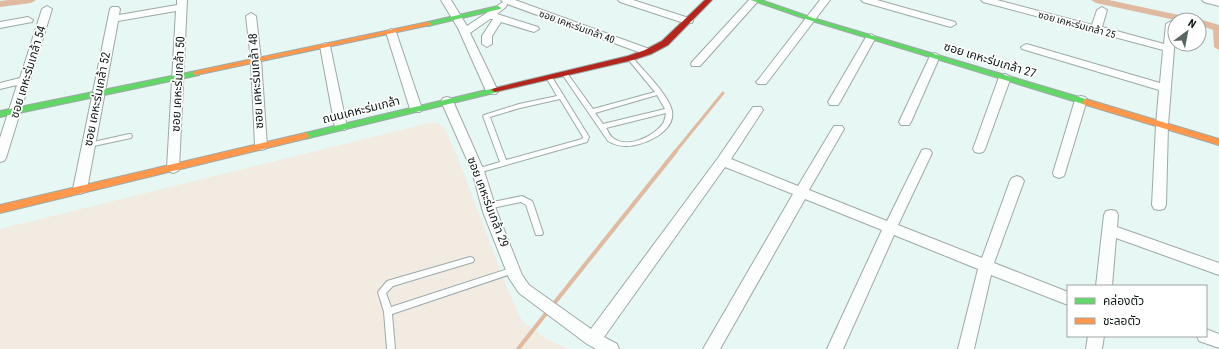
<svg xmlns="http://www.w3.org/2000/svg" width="1219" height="349" font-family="'Roboto Condensed','Noto Sans Thai',sans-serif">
<rect width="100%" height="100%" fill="#e7f7f4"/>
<path fill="#f1ebe2" d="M429 123H437L444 127 456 153 508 290 522 321 546 339 569 349H0V229Z"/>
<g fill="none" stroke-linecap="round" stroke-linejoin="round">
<path stroke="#dfbaa1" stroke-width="3" d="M675 152 723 93"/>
<g stroke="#dfbaa1" stroke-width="4">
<path d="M552 306 676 151"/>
<path d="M518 349 548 311"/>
</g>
<g fill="#dfbaa1" fill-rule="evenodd">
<path d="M8 0H36L31 3 0 7V1Z"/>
<path d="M1091 0H1109L1188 17 1193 20H1175L1096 3Z"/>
<path d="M1199 19 1219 25V50L1214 47 1213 30 1199 25V20H1195Z"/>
</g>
<g stroke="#9da9a7" stroke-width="2">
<g id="lane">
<path d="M630 56 632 57C643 70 669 95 672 111 676 132 642 147 625 146 619 146 613 144 608 141L562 74 563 73H567L593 109 655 92 627 58ZM657 95 665 109 603 124 595 113ZM666 113C665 118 665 121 662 125 652 137 627 149 613 138 610 136 608 131 606 128Z"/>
<path d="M549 75 552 77 589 137 587 142 478 173H476L475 171 476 169 500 162 483 116 484 115 519 104 557 96 546 77ZM560 99 583 137 582 139 506 160 490 117 520 108Z"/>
<path d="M129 134H131L132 136 131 138 89 147 86 145 89 143Z"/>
<path d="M522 196 532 201 533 203 543 233 542 235H536L526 205 521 202 488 209 485 208 484 206 485 204 488 203Z"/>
<path d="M470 257 473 258 474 260 473 262 393 286 386 293 391 307 514 267 517 268 518 270 517 272 392 314 395 349H387L384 312 378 292 387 281Z"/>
</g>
</g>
<g stroke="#9da9a7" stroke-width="2">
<g id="street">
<path d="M177 0H187L179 168 178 171 173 173 168 171 167 168 176 11 118 21 87 189 85 192 80 194 75 192 73 189 110 9 112 7H118L120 9 119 15 177 5Z"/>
<path d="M441 0H451L467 26 503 2 501 0H515L652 50 653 52 648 55 644 54 507 4 506 7 497 14 538 27 539 29 534 32 501 22 492 36V44L487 47 482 44V36L493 19H490L470 33 498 91 496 94H488L486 91 458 28Z"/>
<path d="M618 0H633L692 19 693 21 692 23H684L620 2Z"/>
<path d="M749 0H759L700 66H692L691 64 692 62Z"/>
<path d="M820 0H830L766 84H758L756 82 758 80Z"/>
<path d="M861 0H877L955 22 956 24 951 27 947 26 863 2Z"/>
<path d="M981 0H997L1092 25 1097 10 1102 7 1107 10 1102 27 1164 44 1166 24 1171 21 1175 22V37L1168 125 1166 205 1164 209 1159 210 1154 209 1152 205 1156 125 1159 90 1022 49 1021 47 1026 44 1030 45 1160 83 1163 50 983 2Z"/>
<path d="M1202 0H1219V6L1204 2Z"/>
<path d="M47 6 52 9 6 158 4 161 0 162V138L17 85 0 89V83L20 78 42 9Z"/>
<path d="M251 13 256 16 261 60 267 146 265 149 261 150 257 149 255 146 251 60 246 16Z"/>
<path d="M28 17 33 20 32 22 0 28V22Z"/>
<path d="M391 29 396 32 422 109 420 112H412L410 109 386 32Z"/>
<path d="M871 34 876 37 840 102 838 105H830L828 102 866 37Z"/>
<path d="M325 43 330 46 347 127 345 130H337L335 127 320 46Z"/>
<path d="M935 53 940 56 911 122 909 125H901L899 122 930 56Z"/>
<path d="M1005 74 1011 77 985 149 983 152 979 153 975 152 973 149 999 77Z"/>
<path d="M1081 96 1085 97 1087 100 1065 173 1064 176 1059 178 1054 176 1053 173 1075 100 1077 97Z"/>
<path d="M447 97 451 98 453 101 484 171 497 212 522 275 529 285 591 329 718 158 753 107H761L763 110 731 159 798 186 834 126H842L844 129 809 190 887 221 922 150 926 149 930 150 932 153 898 225 982 258 1010 181 1012 178 1017 176 1022 178 1024 181 994 263 1068 292V305L991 275 974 349H958L978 269 894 235 843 349H827L882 230 805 199 720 349H703L793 194 725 167 604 337 617 344 619 349H596L587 344 519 293 509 278 483 212 472 171 441 101 443 98Z"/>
<path d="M1111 210 1116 211 1118 215 1117 227 1219 263V275L1116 238 1112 286H1096L1104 215 1106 211Z"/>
<path d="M1206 329 1219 334V348L1199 341 1197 336H1206Z"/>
<path d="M1088 336H1104L1102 349H1086Z"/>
</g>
</g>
<g stroke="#9da9a7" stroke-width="2">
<g id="fast">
<path d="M751 0H761L813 18 1089 100 1090 102 1086 105 1083 104 809 20Z"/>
<path d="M498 6 501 8 500 9 428 26 424 24 428 22Z"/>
<path d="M196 71H199V75L0 117V111Z"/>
<path d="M495 88H498L499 90 498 92 305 139 301 136 305 133Z"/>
</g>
</g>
<g stroke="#9da9a7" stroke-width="2">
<g id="slow">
<path d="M428 22 432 24 430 25 196 75 192 73 196 71Z"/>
<path d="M1086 99 1219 139V145L1083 104 1082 102Z"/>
<path d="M305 133 308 134 309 136 308 138 0 213V205Z"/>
</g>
</g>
<g stroke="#9da9a7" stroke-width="2">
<path id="jam" d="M705 0H712L668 45 651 54 633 60 495 92 491 90 495 88 628 56 645 50 662 41Z"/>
</g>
<use href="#lane" fill="#fbfefd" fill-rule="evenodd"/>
<use href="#street" fill="#fbfefd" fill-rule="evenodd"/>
<use href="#fast" fill="#63d668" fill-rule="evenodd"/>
<use href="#slow" fill="#ff974d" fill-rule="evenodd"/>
<use href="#jam" fill="#b3261e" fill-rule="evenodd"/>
</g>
<g text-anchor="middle" stroke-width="3.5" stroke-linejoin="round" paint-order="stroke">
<g font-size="10" fill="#0e1816" stroke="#fff">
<text transform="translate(1077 24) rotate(15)" y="4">ซอย เคหะร่มเกล้า 25</text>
<text transform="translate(577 26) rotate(20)" y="4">ซอย เคหะร่มเกล้า 40</text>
</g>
<g font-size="12" fill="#0e1816" stroke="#fff">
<text transform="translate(990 60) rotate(17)" y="4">ซอย เคหะร่มเกล้า 27</text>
<text transform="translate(28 72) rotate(-73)" y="4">ซอย เคหะร่มเกล้า 54</text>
<text transform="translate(256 81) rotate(-94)" y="4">ซอย เคหะร่มเกล้า 48</text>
<text transform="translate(178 84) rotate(-87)" y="4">ซอย เคหะร่มเกล้า 50</text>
<text transform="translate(97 99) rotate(-79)" y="4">ซอย เคหะร่มเกล้า 52</text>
<text transform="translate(361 110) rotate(-14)" y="4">ถนนเคหะร่มเกล้า</text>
<text transform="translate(488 202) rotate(69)" y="4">ซอย เคหะร่มเกล้า 29</text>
</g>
</g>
<rect x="1067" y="285" width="140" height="52" fill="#ffffff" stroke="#9fa3a2"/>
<rect x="1075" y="298" width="20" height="6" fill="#63d668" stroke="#9fa3a2"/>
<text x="1103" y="305" font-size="12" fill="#0e1816">คล่องตัว</text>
<rect x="1075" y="318" width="20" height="6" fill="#ff974d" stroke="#9fa3a2"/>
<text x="1103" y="325" font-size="12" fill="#0e1816">ชะลอตัว</text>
<g transform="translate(1187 32) rotate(32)"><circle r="19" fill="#ffffff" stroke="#9fa3a2"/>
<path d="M0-3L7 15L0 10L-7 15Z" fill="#5a6664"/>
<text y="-6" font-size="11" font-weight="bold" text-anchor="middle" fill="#0e1816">N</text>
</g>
</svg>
